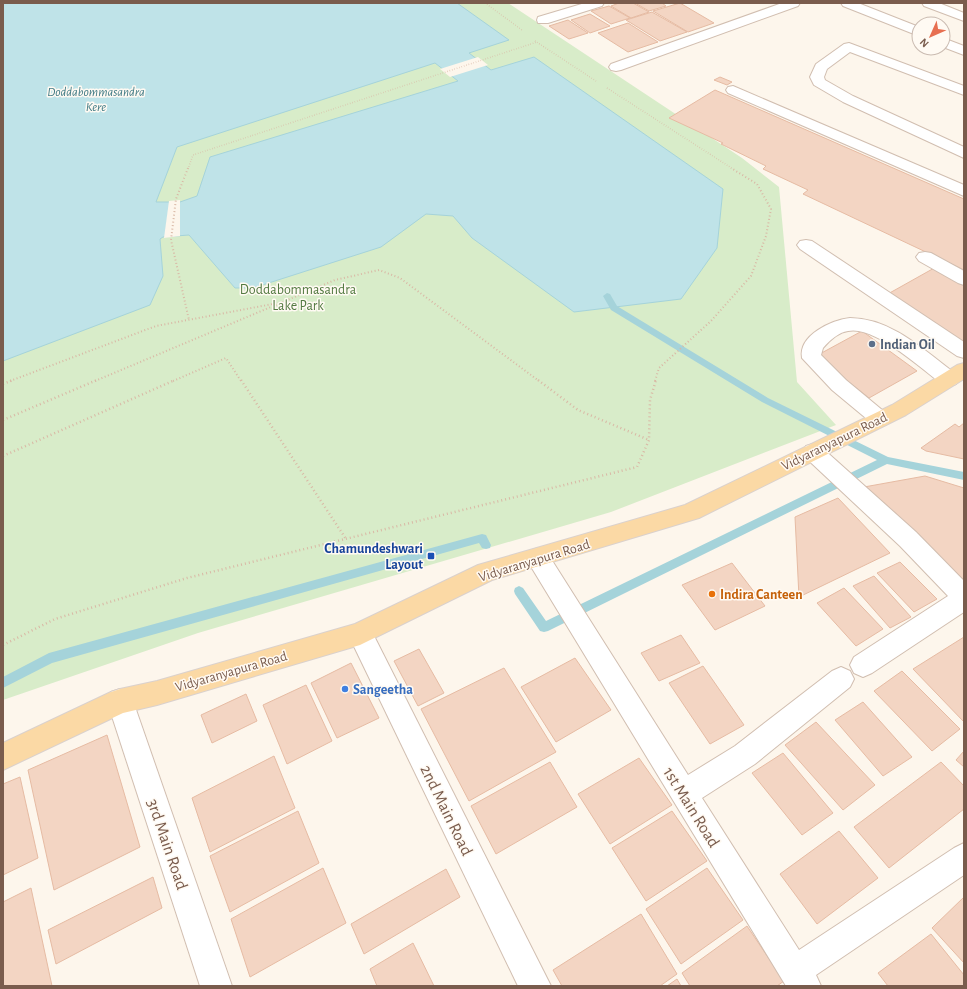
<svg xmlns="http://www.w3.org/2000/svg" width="967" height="989" font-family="'Alegreya Sans',sans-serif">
<rect width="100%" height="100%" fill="#fdf6ec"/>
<path fill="#d8ecc9" d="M3 3H508L742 158 779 187 797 382 836 425 611 512 198 633 3 700Z"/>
<path fill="#bfe3e8" stroke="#a5d3da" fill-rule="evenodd" d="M3 3H457L509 40 469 53 491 70 534 57 723 189 717 248 681 299 574 312 472 238 453 216 426 214 381 247 253 288H235L189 235 163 237 160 239 163 276 150 305 3 361ZM435 63 458 81 210 157 197 196 180 202H156L177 147Z"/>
<g fill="#fdf6ec">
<path d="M478 57 488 65 450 77 440 69Z"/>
<path d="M180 200V236L164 238 169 201Z"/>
</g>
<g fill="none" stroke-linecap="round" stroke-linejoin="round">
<g fill="#a5d3da" fill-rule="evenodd">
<path d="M607 293 610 294 617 306 768 398 888 457 964 472V480L887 464 548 631 544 632 540 631 515 594 514 591 515 588 519 586 523 588 546 621 877 460 762 402 611 310 603 296Z"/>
<path d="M482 534 486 535 491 545 490 548 486 549 482 548 479 543 52 663 3 688V677L49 653Z"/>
</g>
</g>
<g fill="#f3d5c3" stroke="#e6bba3">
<path d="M619 3H633L649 12 631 18 611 6Z"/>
<path d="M635 3H662L666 6 649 11Z"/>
<path d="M680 3 714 23 688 32 653 11Z"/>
<path d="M609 6 630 18 611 24 591 11Z"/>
<path d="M652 12 687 32 660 41 626 20Z"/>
<path d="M590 14 610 26 590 33 571 20Z"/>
<path d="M568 20 588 33 569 39 549 26Z"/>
<path d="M628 23 658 42 628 52 598 33Z"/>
<path d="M720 77 732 82 727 85 714 80Z"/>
<path d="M715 90 964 199V270L803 194 808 190 763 169 766 166 721 144 723 143 669 118Z"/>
<path d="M936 267 964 285V348L886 295Z"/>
<path d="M862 331 917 371 869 398 816 356Z"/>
<path d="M964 423V459L926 451 921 448 955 424 959 427Z"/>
<path d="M925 476 964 488V580L864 487Z"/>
<path d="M838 498 890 553 799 597 795 517Z"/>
<path d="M900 562 937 599 914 612 877 573Z"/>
<path d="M732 563 765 606 715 630 682 585Z"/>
<path d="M874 576 911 617 890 628 853 586Z"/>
<path d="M844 588 883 629 856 646 817 603Z"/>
<path d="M681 635 700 663 659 681 641 653Z"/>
<path d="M964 637V722L913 669Z"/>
<path d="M419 649 444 693 418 706 394 661Z"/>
<path d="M575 658 611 710 556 742 521 687Z"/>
<path d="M351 663 379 718 337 738 311 683Z"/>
<path d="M703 666 744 725 710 744 669 683Z"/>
<path d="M504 668 556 752 469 801 421 709Z"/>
<path d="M902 671 960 729 932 751 874 691Z"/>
<path d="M306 685 332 741 287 764 263 705Z"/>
<path d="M246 694 257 721 212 743 201 715Z"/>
<path d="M863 702 912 757 883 776 835 720Z"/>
<path d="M816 722 875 785 843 810 785 745Z"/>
<path d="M107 735 140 847 54 890 28 770Z"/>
<path d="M964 751V767L956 760Z"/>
<path d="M783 753 833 813 802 835 752 773Z"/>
<path d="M274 756 295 808 210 852 192 798Z"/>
<path d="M639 758 672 805 610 844 578 794Z"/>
<path d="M550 762 577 807 496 854 471 806Z"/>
<path d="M941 762 964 786V809L889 868 854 827Z"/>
<path d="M20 777 38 858 3 875V784Z"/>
<path d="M298 811 319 863 230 912 210 856Z"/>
<path d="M672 811 707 861 646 901 612 848Z"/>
<path d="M839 831 878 878 817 924 780 874Z"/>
<path d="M323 868 346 923 250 977 231 919Z"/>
<path d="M707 868 743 920 681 964 646 909Z"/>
<path d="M446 869 460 897 364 954 351 924Z"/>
<path d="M153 877 162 908 56 964 48 930Z"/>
<path d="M31 888 52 986H3V902Z"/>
<path d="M964 897V963L932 928Z"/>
<path d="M641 914 677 974 660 986H562L553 970Z"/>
<path d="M747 926 784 981 777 986H690L682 973Z"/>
<path d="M931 934 964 975V986H888L878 973Z"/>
<path d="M413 943 434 986H377L370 969Z"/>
<path d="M677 979 681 986H667Z"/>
</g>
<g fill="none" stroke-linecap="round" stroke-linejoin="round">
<g stroke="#d1beb0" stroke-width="2">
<g id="minor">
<path d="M585 3H604L602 6 548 23H538L537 20 538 17Z"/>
<path d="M782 3H800L798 6 621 70 616 71 611 70 609 67 611 64Z"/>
<path d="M841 3H858L919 27V36L843 6Z"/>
<path d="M922 3H939L964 13V21L924 6Z"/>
<path d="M943 38 964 46V55L943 47Z"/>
<path d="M849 43 964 86V95L850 52 827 69 824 77 825 80 853 96 964 147V158L843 102 814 85 810 77 816 64 844 44Z"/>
<path d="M733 86 964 185V196L728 93 726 90 728 87Z"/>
<path d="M806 240 812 241 964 342V358L957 356 800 249 797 245 800 241Z"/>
<path d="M925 252 931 253 964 271V285L958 283 919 261 916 257 919 253Z"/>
<path d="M850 318C891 318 925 351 956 374L959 379 956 384 949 386 942 384C922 369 874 325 848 331 839 332 829 341 823 348L821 355 846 380 887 414 890 419 887 424 880 427 873 424 832 390 802 358C798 335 832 320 850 318Z"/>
<path d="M813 444 820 446 916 532 964 581V612L872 673 863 677 854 673 850 665 854 657 948 596 900 546 806 458 802 452 806 446Z"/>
<path d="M538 548 546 551 688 775 735 746 832 671 841 667 850 671 854 679 850 687 755 764 702 798 799 950 954 848 964 843V875L816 975 821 986H786L530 565 526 558 530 551Z"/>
<path d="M360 623 369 626 551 986H518L348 634 351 626Z"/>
<path d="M120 689 129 692 133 701 232 986H200L107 701 111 692Z"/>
</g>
</g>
<g stroke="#dad1cd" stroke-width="2">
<path id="major" d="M964 363V379L906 415 699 518 492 580 360 645 157 705 123 713 3 770V743L111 692 120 689 157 681 355 624 478 565 685 505 892 405 957 365Z"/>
</g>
<g stroke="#d9b8a5" stroke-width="1.5" stroke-dasharray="0.5 2" stroke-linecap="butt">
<path d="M485 3 522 30"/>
<path d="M535 41 596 81"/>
<path d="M607 88 733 169"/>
<path d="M188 169 193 155 537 42"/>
</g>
<g stroke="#d9b8a5" stroke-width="2" stroke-dasharray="1 2.5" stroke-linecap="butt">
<path d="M188 168 176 199 171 240 189 320"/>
<path d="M10 381 156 326 278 303"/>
<path d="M95 381 335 280 379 270 400 278 539 381"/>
<path d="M173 381 226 358 241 381"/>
<path d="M655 381 659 368 711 321 751 276 766 236 771 209 757 184 731 168"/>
</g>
<g stroke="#d9b8a5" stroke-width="2.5" stroke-dasharray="1 3" stroke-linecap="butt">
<path d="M241 380 346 539"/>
<path d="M538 380 578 410 649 440"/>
<path d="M3 384 13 380"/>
<path d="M3 420 97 380"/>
<path d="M3 456 175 380"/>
<path d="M3 645 55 619 187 578 637 467 649 440 650 400 656 380"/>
</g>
<use href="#minor" fill="#fff" fill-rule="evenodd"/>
<use href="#major" fill="#fbd9a5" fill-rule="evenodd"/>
</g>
<circle fill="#5c6f8a" stroke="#fffaf3" stroke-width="1.5" cx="872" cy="344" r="4"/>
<rect fill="#1a4fb4" stroke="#fffaf3" stroke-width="1.5" x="427" y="552" width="8" height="8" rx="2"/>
<circle fill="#e8710a" stroke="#fffaf3" stroke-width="1.5" cx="712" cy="594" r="4"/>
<circle fill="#3f7fe0" stroke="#fffaf3" stroke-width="1.5" cx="345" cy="689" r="4"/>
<g text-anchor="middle" stroke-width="3" stroke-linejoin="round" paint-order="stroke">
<g font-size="13" font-style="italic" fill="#437c86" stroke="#fffaf3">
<text x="96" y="96">Doddabommasandra<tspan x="96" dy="15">Kere</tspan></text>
</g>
<g font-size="14" fill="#537a41" stroke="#fffaf3">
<text x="298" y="294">Doddabommasandra<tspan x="298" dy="16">Lake Park</tspan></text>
</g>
<g font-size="14" font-weight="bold" fill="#4e5e75" stroke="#fffaf3" text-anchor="start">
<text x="880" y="349">Indian Oil</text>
</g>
<g font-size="14" fill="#7a5c4d" stroke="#fffaf3">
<text transform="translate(834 441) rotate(-26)" y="5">Vidyaranyapura Road</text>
<text transform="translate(534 560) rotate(-17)" y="5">Vidyaranyapura Road</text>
<text transform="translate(231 671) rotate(-16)" y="5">Vidyaranyapura Road</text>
</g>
<g font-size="14" font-weight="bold" fill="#164399" stroke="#fffaf3" text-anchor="end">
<text x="423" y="553">Chamundeshwari<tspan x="423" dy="16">Layout</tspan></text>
</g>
<g font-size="14" font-weight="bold" fill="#c56008" stroke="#fffaf3" text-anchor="start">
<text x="720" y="599">Indira Canteen</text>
</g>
<g font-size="14" font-weight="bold" fill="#366cbe" stroke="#fffaf3" text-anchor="start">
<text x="353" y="694">Sangeetha</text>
</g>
<g font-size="17" fill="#7a5c4d" stroke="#fffaf3">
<text transform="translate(692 807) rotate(58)" y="6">1st Main Road</text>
<text transform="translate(447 810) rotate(64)" y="6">2nd Main Road</text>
<text transform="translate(168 844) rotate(71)" y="6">3rd Main Road</text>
</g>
</g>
<rect width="967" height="989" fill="none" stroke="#7a5c4d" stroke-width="8"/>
<g transform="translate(931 36) rotate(225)"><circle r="19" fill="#fffaf3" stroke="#cabbb1"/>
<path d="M0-3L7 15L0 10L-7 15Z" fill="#e76f51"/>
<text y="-6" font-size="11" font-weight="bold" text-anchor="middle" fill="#7a5c4d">N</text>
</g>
</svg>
